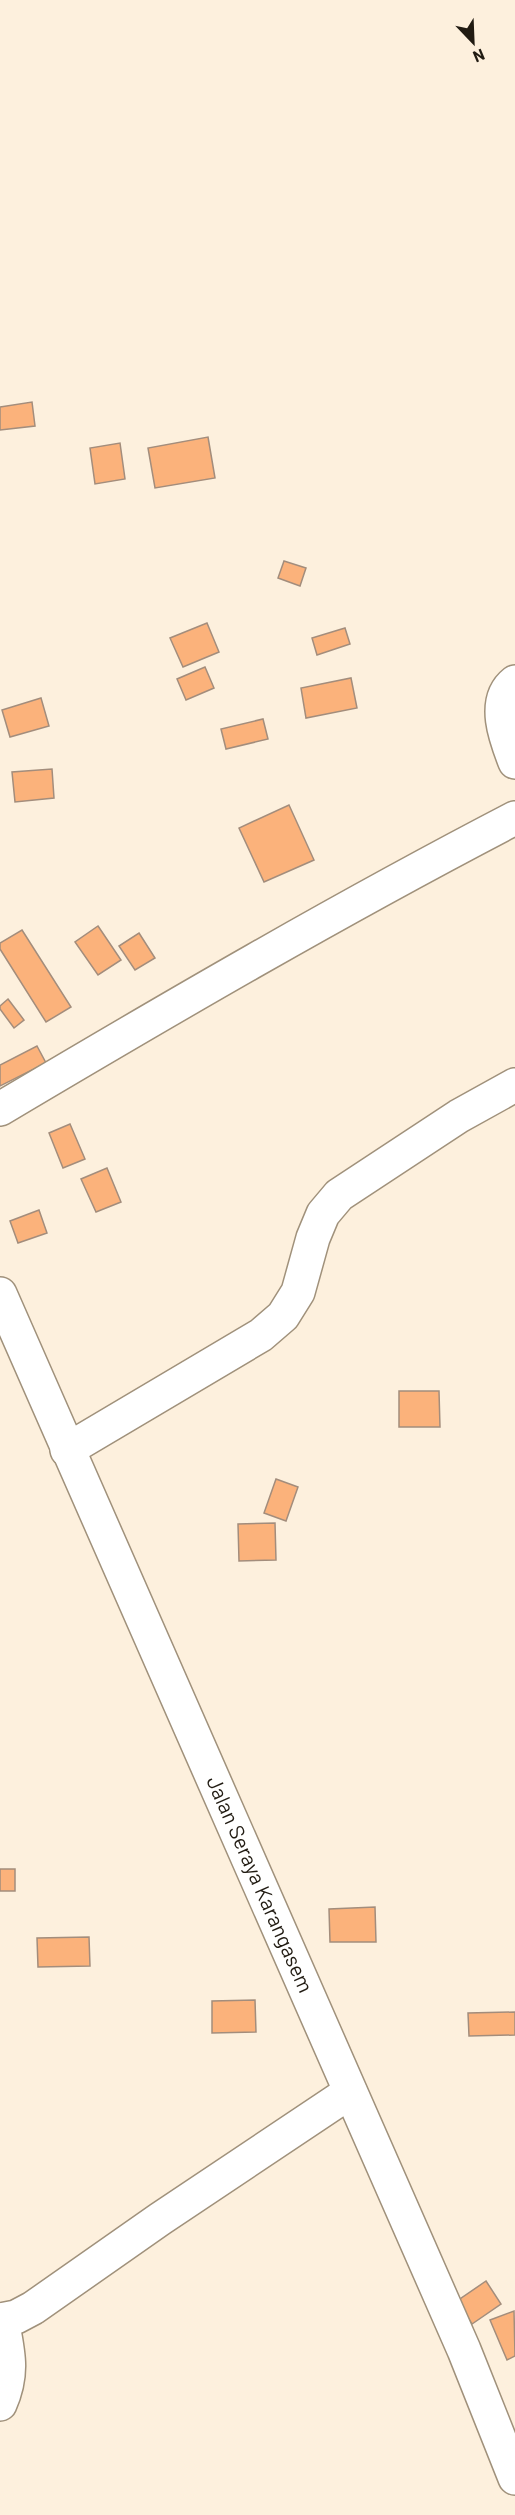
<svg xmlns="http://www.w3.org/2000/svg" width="515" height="2515" font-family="Barlow,sans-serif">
<rect width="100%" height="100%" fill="#fdf0dd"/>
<g fill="#fbb27b" stroke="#a38d7c" stroke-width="1.5">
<path d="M32 402 35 426 0 430V407Z"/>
<path d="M208 437 215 478 155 488 148 448Z"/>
<path d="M120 443 125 479 95 484 90 448Z"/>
<path d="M284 561 306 568 300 586 278 578Z"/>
<path d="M207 623 219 652 183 667 170 638Z"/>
<path d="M345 628 350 644 317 655 312 638Z"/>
<path d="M205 667 214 688 186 700 177 679Z"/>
<path d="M351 678 357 708 306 718 301 688Z"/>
<path d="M41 698 49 726 10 737 2 710Z"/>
<path d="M263 719 268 739 226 749 221 729Z"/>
<path d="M52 769 54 798 15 802 12 772Z"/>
<path d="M289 805 314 860 264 882 239 828Z"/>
<path d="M98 926 121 960 98 975 75 942Z"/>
<path d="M22 930 71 1007 46 1022 0 949V943Z"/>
<path d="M139 933 155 958 135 970 119 946Z"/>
<path d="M8 999 24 1020 14 1028 0 1009V1006Z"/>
<path d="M37 1046 46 1063 0 1086V1065Z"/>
<path d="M70 1124 85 1159 63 1168 49 1133Z"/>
<path d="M107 1168 121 1202 96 1212 81 1179Z"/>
<path d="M39 1210 47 1233 18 1243 10 1221Z"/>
<path d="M399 1391H439L440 1427H399Z"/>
<path d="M276 1479 298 1487 286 1521 264 1513Z"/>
<path d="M275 1523 276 1560 239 1561 238 1524Z"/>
<rect x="0" y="1869" width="15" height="22"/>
<path d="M375 1907 376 1942H330L329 1909Z"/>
<path d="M89 1937 90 1966 38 1967 37 1938Z"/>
<path d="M255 2000 256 2032 212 2033V2001Z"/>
<path d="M515 2012V2035L469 2036 468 2013Z"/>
<path d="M486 2281 501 2304 472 2324 457 2301Z"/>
<path d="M514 2311 515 2356 507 2360 490 2320Z"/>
</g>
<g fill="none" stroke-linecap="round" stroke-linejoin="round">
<g stroke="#a0917b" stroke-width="36">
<g id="minor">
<path d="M0 1109C170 1008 340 909 515 818"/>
<path d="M0 2320 16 2317 33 2308 160 2219 350 2092"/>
<path d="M0 2404C14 2373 8 2352 2 2320"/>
</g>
</g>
<g stroke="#a0917b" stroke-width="36">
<g id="tertiary">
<path d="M515 682C491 701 506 739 515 762"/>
<path id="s1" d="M0 1294 464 2350 515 2478"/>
<path d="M67 1450 261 1335 283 1316 298 1292 313 1238 323 1214 339 1195 459 1116 515 1085"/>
</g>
</g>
<use href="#minor" stroke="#fff" stroke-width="33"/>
<use href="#tertiary" stroke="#fff" stroke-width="33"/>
</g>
<g text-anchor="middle" stroke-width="5" stroke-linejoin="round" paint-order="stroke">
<g font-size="21" fill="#211b12" stroke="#fdf0dd">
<text dy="7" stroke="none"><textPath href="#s1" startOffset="645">Jalan Seraya Karangasem</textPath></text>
</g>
</g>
<g transform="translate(473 42) rotate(157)" stroke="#fdf0dd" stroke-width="4.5" paint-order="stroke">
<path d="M0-4.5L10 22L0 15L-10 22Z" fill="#211b12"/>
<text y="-9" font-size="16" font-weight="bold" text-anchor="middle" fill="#211b12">N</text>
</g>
</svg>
